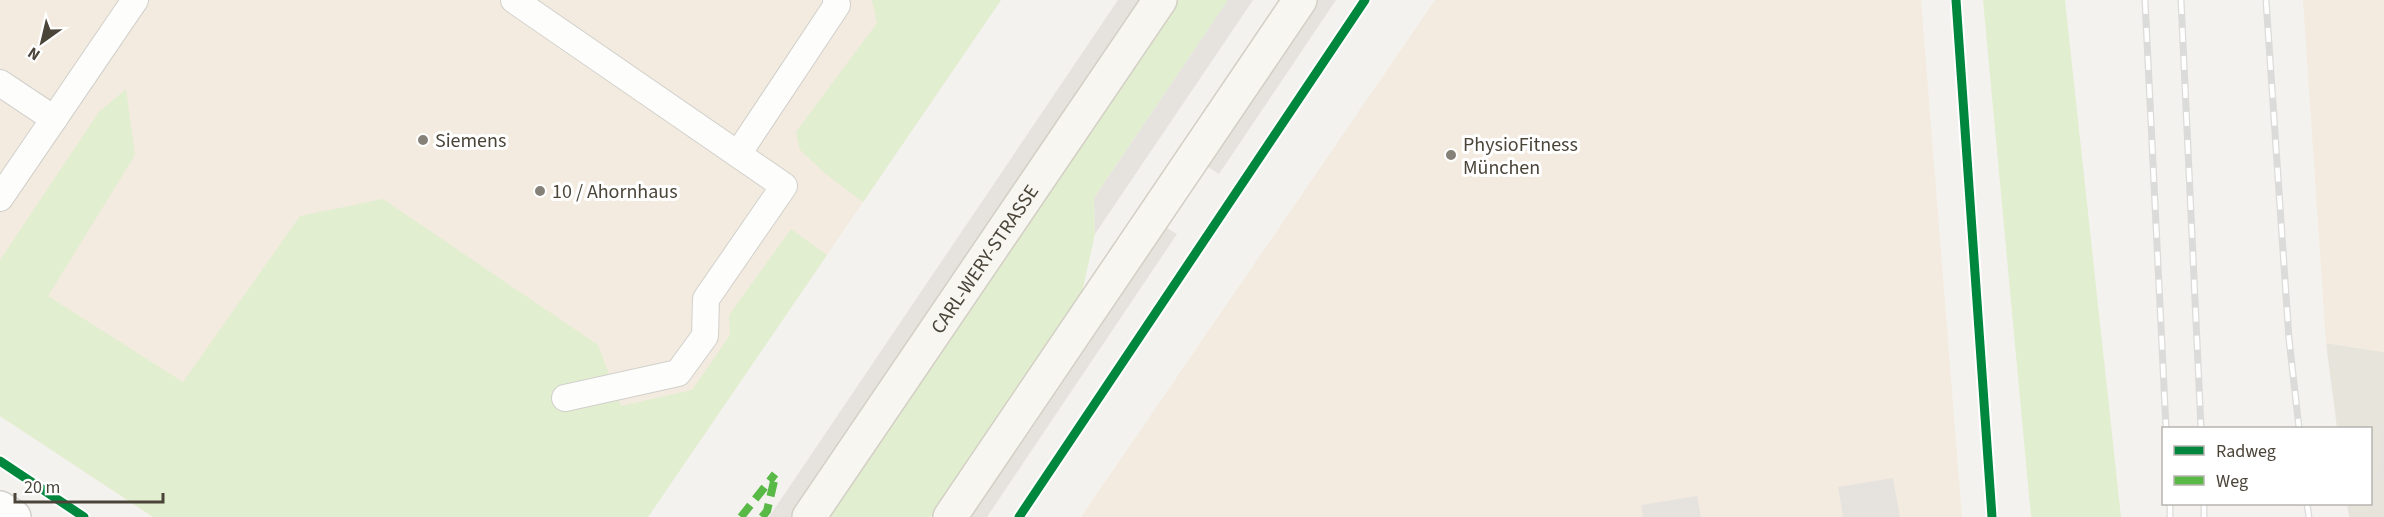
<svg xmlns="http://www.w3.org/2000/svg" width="2384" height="517" font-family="'Source Sans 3',sans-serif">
<rect width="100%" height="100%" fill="#f4f2ee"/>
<path fill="#e7e4dc" d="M2326 343 2384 352V517H2349L2347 504H2370V428H2337Z"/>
<g fill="#f3ebdf">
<path d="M0 0H1001L648 517H153L0 416Z"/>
<path d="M1435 0H1921L1962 517H1081Z"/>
<path d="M2303 0H2384V352L2326 343Z"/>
</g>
<g fill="#e1eecf">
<path d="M872 0H1001L863 202 826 174 800 150 796 132 877 23Z"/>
<path d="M1178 0H1228L1094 198 1095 234 1082 292 931 517H828Z"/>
<path d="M1983 0H2065L2121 517H2031Z"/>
<path d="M126 89 135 155 48 296 183 382 300 216 383 199 598 345 621 406 692 390 730 335 729 315 791 229 827 255 648 517H153L0 416V260L99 112Z"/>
</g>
<g fill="#e6e3df">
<path d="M1118 0H1142L793 517H769Z"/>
<path d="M1228 0H1253L1095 234 1094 198Z"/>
<path d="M1317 0H1336L1219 174 1205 165Z"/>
<path d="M1164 226 1177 234 987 517H967Z"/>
<path d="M2384 424V480L2376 479Z"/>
<path d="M1893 478 1900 517H1843L1838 487Z"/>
<path d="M1697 496 1701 517H1643L1641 505Z"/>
</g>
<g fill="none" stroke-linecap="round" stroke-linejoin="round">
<g stroke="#d2d0cb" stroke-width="28">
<g id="service">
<path d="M514 0 784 186 706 299 705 336 678 373 565 398"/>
<path d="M0 83 54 119"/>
<path d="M738 154 837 5 836 0"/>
<path d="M0 198 135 0"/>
</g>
</g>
<g stroke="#d2d0cb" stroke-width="36">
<path id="tertiary" d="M0 508 14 517"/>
</g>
<g stroke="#d3cfc5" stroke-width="36">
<g id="secondary">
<path id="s1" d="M809 517 1160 0"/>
<path d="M950 517 1300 0"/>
</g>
</g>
<use href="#service" stroke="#fdfdfc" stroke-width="26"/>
<use href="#tertiary" stroke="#fdfdfc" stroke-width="33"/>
<use href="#secondary" stroke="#f7f6f1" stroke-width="33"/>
<g stroke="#dbdbda" stroke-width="7">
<g id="rail">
<path d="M2145 0 2166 428"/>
<path d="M2181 0 2201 428"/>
<path d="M2266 0 2289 339 2299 428"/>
<path d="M2170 504V517"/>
<path d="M2204 504V517"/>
<path d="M2307 504 2309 517"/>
</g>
</g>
<use href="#rail" stroke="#fff" stroke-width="4.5" stroke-dasharray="14" stroke-linecap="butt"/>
<g stroke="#58b947" stroke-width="8" stroke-dasharray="15 8" stroke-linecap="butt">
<path d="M741 517 775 474"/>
<path d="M762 517 767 511 775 477"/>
</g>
<g stroke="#fff" stroke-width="13">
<g id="cycleway">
<path d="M1956 0 1992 517"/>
<path d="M0 461 84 517"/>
<path d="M1019 517 1365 0"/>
</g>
</g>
<use href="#cycleway" stroke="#00873e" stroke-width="9"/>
</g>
<g fill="#868178" stroke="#fff" stroke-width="2">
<circle cx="423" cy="140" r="6"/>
<circle cx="1451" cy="155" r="6"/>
<circle cx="540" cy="191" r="6"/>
</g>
<g text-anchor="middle" stroke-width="6" stroke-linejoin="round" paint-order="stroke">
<g font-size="20" fill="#4b4439" stroke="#fff" text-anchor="start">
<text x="435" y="147">Siemens</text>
<text x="1463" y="151">PhysioFitness<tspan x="1463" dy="23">München</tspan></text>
<text x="552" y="198">10 / Ahornhaus</text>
</g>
<g font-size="20" fill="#4b4439" stroke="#fff">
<text dy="7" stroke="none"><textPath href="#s1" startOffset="312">CARL-WERY-STRASSE</textPath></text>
</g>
</g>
<rect x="2162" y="427" width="210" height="78" fill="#ffffff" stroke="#b7b4b0" stroke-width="1.5"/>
<rect x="2174" y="446" width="30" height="9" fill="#00873e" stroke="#b7b4b0" stroke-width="1.5"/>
<text x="2216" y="457" font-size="18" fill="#4b4439">Radweg</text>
<rect x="2174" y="476" width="30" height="9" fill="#58b947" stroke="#b7b4b0" stroke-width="1.5"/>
<text x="2216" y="487" font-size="18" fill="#4b4439">Weg</text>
<g transform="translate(42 42) rotate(214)" stroke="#ffffff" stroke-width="4.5" paint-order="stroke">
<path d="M0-4.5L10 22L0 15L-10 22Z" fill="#4b4439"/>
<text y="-9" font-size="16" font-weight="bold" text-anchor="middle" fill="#4b4439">N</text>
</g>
<path d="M15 493v9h148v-9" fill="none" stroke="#4b4439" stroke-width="3"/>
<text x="24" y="493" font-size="18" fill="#4b4439" stroke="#ffffff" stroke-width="4.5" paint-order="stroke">20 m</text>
</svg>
